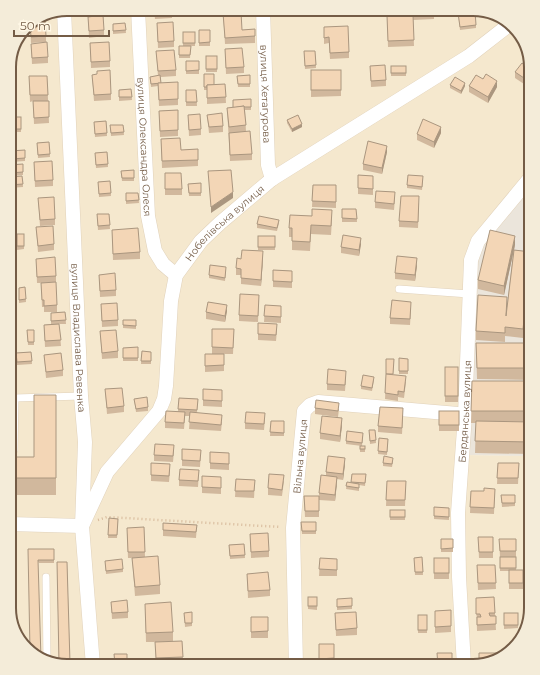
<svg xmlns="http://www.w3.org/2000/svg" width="540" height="675" font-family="Montserrat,sans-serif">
<rect width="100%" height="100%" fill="#fdf5df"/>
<path fill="#f5e8ce" d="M67 9H477L502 17 521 34 531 67V177L462 455 531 456V608L525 634 506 656 473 666H67L38 658 19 641 9 608V63L29 23Z"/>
<path fill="#ebe5db" d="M531 185V456L466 455 473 281 481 245Z"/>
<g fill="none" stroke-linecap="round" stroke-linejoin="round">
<g stroke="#e1d2bb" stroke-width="8">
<g id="service">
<path d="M399 289 469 294"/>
<path d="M9 450H14L15 398 81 396"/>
<path d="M46 577 47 661"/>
</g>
</g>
<g stroke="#e1d2bb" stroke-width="15">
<g id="minor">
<path id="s1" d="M138 9 148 216 155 251 163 264 176 275"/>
<path id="s2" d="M263 9 268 165 272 179"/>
<path id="s3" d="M64 10 81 396 85 442 82 526 93 666"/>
<path id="s4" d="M9 524 82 526 107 472 159 411 164 399 166 386 171 301 176 275 201 241 220 223 272 179 469 56 510 24"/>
<path id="s5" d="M296 666 293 528 304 411 310 405 318 402 458 414"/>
<path id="s6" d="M464 666 459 577 458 513 465 415 471 260 478 241 531 177"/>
</g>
</g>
<path stroke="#d7b99a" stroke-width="2.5" stroke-dasharray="1 3" stroke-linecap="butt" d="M98 520 107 517 281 527"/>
<use href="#service" stroke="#fff" stroke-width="7"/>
<use href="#minor" stroke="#fff" stroke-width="14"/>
</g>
<g fill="#d1b89d">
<path d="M79 9H92V16L104 30V36L89 38 88 17H80Z"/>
<path d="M154 9 172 12V18L155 19Z"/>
<path d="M176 9H191V14L176 15Z"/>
<path d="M200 9H216V14H201Z"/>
<rect x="222" y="9" width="18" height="2"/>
<path d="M411 9H434V19L413 20 414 46 388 47 387 16 411 15Z"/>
<path d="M223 13 242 30 255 29V43L225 44Z"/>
<path d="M458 13 476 25V28L460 30Z"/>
<path d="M30 23 46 36V42L31 43Z"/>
<path d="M125 23 126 33 113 34V24Z"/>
<path d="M157 23 174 41V47L158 48Z"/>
<path d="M324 27 349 52V58L330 59 329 43 324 44Z"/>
<rect x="199" y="30" width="11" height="16"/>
<path d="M183 32H195V46H191L190 58H179V46H183Z"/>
<path d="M90 43 110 61V67L91 68Z"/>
<path d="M31 44 48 57V63L32 64Z"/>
<path d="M225 49 244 67V73L226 74Z"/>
<path d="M156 51 176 70V76L161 77V83L178 99V105L159 106 158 86 151 87 150 77 158 76Z"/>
<path d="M304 51H315L316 68 305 69Z"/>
<rect x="206" y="56" width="11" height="16"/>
<rect x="186" y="61" width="13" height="13"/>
<path d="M370 66 386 80V86L371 87Z"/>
<rect x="391" y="66" width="15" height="10"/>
<path d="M531 69V80L527 86 515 78V72Z"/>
<path d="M311 70H341V96L311 97Z"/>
<path d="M97 71 111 94V100L94 101 92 75 97 74Z"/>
<path d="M204 74 214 85 225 84 226 103 207 104V90H204Z"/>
<path d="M250 75V87H238L237 76Z"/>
<path d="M29 76H47L49 123 34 124 33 101 30 102Z"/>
<path d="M450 85 465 86 461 94 450 88Z"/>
<path d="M469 86 497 87 488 103 469 92Z"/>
<rect x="9" y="88" width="7" height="15"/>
<path d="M131 89 132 100 119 101V90Z"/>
<path d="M186 90H196L197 106H186Z"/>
<path d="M251 107V110H245L246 132 252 154V160L230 161 227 108Z"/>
<path d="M178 110V136L160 137 159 111Z"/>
<path d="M188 115 201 129V135L189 136Z"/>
<path d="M207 115 223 126V132L209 133Z"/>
<rect x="14" y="117" width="7" height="15"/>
<path d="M287 120 302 127 292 132 287 123Z"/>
<path d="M106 121 107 136 95 137 94 122Z"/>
<path d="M110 125H123L124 135 111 136Z"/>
<path d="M441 133 434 148 417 140V134Z"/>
<path d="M161 139 181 150 198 149V166L162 168Z"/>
<path d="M49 142 50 157 38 158 37 143Z"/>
<path d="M25 150V161L11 162 10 151Z"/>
<path d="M107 152 108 167 96 168 95 153Z"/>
<path d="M387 152 382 174 363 170V164Z"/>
<path d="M34 162 53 180V186L35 187Z"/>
<path d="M23 164V175L9 176V165Z"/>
<path d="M134 170V181H122L121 171Z"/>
<path d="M165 173 182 189V195H165Z"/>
<path d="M358 175 373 176V195L358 194Z"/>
<path d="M22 176 23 187 9 188V177Z"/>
<path d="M423 179 422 190 407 188V185Z"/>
<path d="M110 181 111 196 99 197 98 182Z"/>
<path d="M201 183V196H189L188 184Z"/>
<path d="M313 185H336V208L312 207Z"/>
<path d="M126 193H138L139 203 126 204Z"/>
<path d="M38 198 55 219V225L40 226Z"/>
<path d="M395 198 394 210 375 208V202Z"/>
<path d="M419 203 418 228 399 227V221Z"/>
<path d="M342 209H356L357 222H342Z"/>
<path d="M97 214H109L110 229 98 230Z"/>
<path d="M332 219 331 235 311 234 310 251 292 250V237H289V228Z"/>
<path d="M279 223 277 231 257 228V224Z"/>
<path d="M36 227 54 244V250L38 252Z"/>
<path d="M112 230 140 252V259L113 260Z"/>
<path d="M17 234H24V249L17 250Z"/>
<rect x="258" y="236" width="17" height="14"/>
<path d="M361 244 359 256 341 253V247Z"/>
<path d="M515 245 514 250 531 252V268L523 338 505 336V342L476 340V331L507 307 513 254 504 295 478 289V280Z"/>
<path d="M263 258 261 286 241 284V275H236V268L241 259Z"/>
<path d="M36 259 56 276V282H50L57 305V312H44V307H42L41 283H37Z"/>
<path d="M417 265 415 281 395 279V273Z"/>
<path d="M226 270 225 281 209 278V275Z"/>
<path d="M273 270 292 271V288L273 287Z"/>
<path d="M99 275 116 290V296L100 297Z"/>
<path d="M25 287 26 302 19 303V288Z"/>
<path d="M259 295 258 322 239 321V315Z"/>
<path d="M101 304 118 320V326L102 327Z"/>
<path d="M265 305 281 312V323L264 322Z"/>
<path d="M411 308 410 325 390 324V318Z"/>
<path d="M227 311 225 322 206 319V312Z"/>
<path d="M65 312 66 324H59L61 346 45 347 44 325 51 324V313Z"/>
<path d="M123 320H136V329L123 328Z"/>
<path d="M212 329H234L233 354H212Z"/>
<path d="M27 330H34V345H28Z"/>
<path d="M277 330 276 341 258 340V334Z"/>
<path d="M100 331 118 351V358L102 359Z"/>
<path d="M476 343H531V380L477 379Z"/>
<path d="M138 347V361H123V348Z"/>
<path d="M142 351 151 352V364H141Z"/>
<path d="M31 352 32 364 17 365 16 353Z"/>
<path d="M205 354H224V371L205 372Z"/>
<path d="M44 355 63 370V376L46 378Z"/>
<path d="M399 358 408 359V374H399Z"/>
<path d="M386 359H394L393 375 406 382 404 398 398 397V401L385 399 386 377Z"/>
<rect x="445" y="367" width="13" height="35"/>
<path d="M346 377 345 391 327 390V384Z"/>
<path d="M374 380 372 391 361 389V386Z"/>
<path d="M472 381H531V454L475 453 476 423H471Z"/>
<path d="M105 389 124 406V412L107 414Z"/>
<path d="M222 390V407L203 406V400Z"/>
<path d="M56 395V495H9V457H34Z"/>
<path d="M179 398 198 399 197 413 222 422 221 431 189 429 190 416H185L184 429 165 428V422L178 411Z"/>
<path d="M134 399 148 407V411L136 412Z"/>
<path d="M315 408 339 409 338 417 315 414Z"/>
<rect x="439" y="411" width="20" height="20"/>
<path d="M403 415 402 434 378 432V426Z"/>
<path d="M265 419 264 430 245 429V423Z"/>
<path d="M271 421H284V436H270Z"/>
<path d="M342 425 340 442 320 439V433Z"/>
<path d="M369 430H375L376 443 370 444Z"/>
<path d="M363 436 362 446 346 444V441Z"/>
<path d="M379 438 388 439 387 455 378 454Z"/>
<rect x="360" y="446" width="5" height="6"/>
<path d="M201 450 200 467 182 466V460Z"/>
<path d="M174 451 173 462 154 461V455Z"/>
<path d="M210 452 229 453V470L210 469Z"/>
<path d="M393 461 392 467 383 466V463Z"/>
<path d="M498 463H519L518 484H497Z"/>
<path d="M345 464 343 480 337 479 335 501 319 500V517H305L304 496H319V493L326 475V472Z"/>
<path d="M170 470 169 482 151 481V475Z"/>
<path d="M199 470 198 487 179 486V480Z"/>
<path d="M352 474H366L365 486 359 485V491L346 489 347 482 351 483Z"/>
<path d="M236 479 255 480 254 498 235 497Z"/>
<path d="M284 481 282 496 268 495V488Z"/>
<path d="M387 481H406L405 506H386Z"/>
<path d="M221 483V494L202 493V487Z"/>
<path d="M495 489 494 514 470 513 471 491H484Z"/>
<path d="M501 495H515V506L502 507Z"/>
<path d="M434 507 449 508V520L434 519Z"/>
<rect x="390" y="510" width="15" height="10"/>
<path d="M109 518 118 519 117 538H108Z"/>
<path d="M301 522H316V534H302Z"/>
<path d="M163 523 197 525 196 538 163 536Z"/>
<path d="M144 527 145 557 160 585V594L135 596 132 558H128L127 534Z"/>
<path d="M250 534 269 551V557L251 558Z"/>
<path d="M478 537H493V558H479Z"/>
<rect x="441" y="539" width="12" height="13"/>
<path d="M499 539 516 551V557H504H516V570H523V589H509V571H500V557Z"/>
<path d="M244 544 245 558 230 559 229 545Z"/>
<path d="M28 549H54V563H39Z"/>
<path d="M422 557 423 575H415L414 558Z"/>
<path d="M320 558 337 559V576H319Z"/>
<rect x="434" y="558" width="15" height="21"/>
<path d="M105 561 123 569V572L106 574Z"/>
<path d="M57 562H67L70 666H67L59 664Z"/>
<path d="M477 565H495L496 589 478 590Z"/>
<path d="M247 574 270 590V596L248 598Z"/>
<path d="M308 597H317V610L308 609Z"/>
<path d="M494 597 496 630 477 631 476 598Z"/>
<path d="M111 602 128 612V618L112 619Z"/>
<path d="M337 602 352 606V609L337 610Z"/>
<path d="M145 604 173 632V641L164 642 182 641 183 663 156 664 155 642H146Z"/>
<path d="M451 610V632L435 633V611Z"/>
<path d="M192 612V626L185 627 184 613Z"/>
<path d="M335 613 357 628V635L336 636Z"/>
<path d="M504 613H518V628L504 629Z"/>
<rect x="418" y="615" width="9" height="18"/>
<rect x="251" y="617" width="17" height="21"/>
<path d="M319 644H334V664L319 665Z"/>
<path d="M114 654H127V666H115Z"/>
</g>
<g fill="#aa967f">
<path d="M531 74V80L527 86V80Z"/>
<path d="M497 81V87L488 103V97Z"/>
<path d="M465 83V86L461 94V91Z"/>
<path d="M302 124V127L292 132V129Z"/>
<path d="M441 127V133L434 148V142Z"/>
<path d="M387 146V152L382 174V168Z"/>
<path d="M233 192V198L211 213V207Z"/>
<path d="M515 236V245L504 295V286Z"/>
<path d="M361 238V244L359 256V250Z"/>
<path d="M263 251V258L261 286V280Z"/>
<path d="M417 258V265L415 281V275Z"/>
<path d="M531 259V268L523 338V329Z"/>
<path d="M227 305V311L225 322V316Z"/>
<path d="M342 418V425L340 442V436Z"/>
<path d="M345 458V464L343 480V474Z"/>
<path d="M337 477V483L335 501V495Z"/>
</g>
<g fill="#f3d6b6" stroke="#aa967f">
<path d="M79 9H92V13L80 14Z"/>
<path d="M155 9H172V12L155 13Z"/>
<path d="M176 9H191V11L176 12Z"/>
<path d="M200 9H216V11H201Z"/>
<path d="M411 9H434V12L412 14Z"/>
<path d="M475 11 476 25 460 27 458 13Z"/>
<path d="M241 12 242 30 255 29V36L225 38 223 13Z"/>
<path d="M103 15 104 30 89 31 88 17Z"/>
<path d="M413 15 414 40 388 41 387 16Z"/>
<path d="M45 21 46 36 31 37 30 23 33 22Z"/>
<path d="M173 22 174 41 158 42 157 23Z"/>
<path d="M125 23 126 30 113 31V24Z"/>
<path d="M348 26 349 52 330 53 329 37 324 38V27Z"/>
<path d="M199 30H210V42L199 43Z"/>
<rect x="183" y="32" width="12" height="11"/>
<path d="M47 42 48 57 32 58 31 44Z"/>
<path d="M109 42 110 61 91 62 90 43Z"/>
<path d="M179 46H191L190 55H179Z"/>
<path d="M242 48 244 67 226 68 225 49Z"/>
<path d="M174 50 176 70 158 71 156 51Z"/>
<path d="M304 51H315L316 65 305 66Z"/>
<rect x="206" y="56" width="11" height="13"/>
<path d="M186 61H199V70L186 71Z"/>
<path d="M522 63 531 69V74L527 80 515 72Z"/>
<path d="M385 65 386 80 371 81 370 66Z"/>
<rect x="391" y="66" width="15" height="7"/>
<path d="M110 70 111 94 94 95 92 75 97 74V71Z"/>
<rect x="311" y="70" width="30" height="20"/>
<path d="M204 74H214V85H207V87H204Z"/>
<path d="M486 74 497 81 488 97 469 86 476 75 483 79Z"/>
<path d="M160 75 161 83 151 84 150 77Z"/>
<path d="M250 75V84H238L237 76Z"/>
<path d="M29 76H47L48 95H30Z"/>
<path d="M455 77 465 83 461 91 450 85Z"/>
<path d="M178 82V99L159 100 158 83Z"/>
<path d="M225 84 226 97 207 98V85Z"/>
<rect x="9" y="88" width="7" height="12"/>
<path d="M131 89 132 97H119V90Z"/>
<path d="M186 90H196L197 102H186Z"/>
<path d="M251 99V107H244V106L233 108V100Z"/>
<path d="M33 101H49V117L34 118Z"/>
<path d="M244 106 246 125 229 127 227 108Z"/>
<path d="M178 110V130L160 131 159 111Z"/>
<path d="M222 113 223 126 209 127 207 115Z"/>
<path d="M200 114 201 129 189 130 188 115Z"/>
<path d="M298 115 302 124 292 129 287 120Z"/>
<rect x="14" y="117" width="7" height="12"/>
<path d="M423 119 441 127 434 142 417 134Z"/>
<path d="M106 121 107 133 95 134 94 122Z"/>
<path d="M110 125H123L124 132 111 133Z"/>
<path d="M250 131 252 154 230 155 229 133Z"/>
<path d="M180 138 181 150 198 149V160L162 161 161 139Z"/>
<path d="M368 141 387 146 382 168 363 164Z"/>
<path d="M49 142 50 154 38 155 37 143Z"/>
<path d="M25 150V158L11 159 10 151Z"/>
<path d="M107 152 108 164 96 165 95 153Z"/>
<path d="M52 161 53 180 35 181 34 162Z"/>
<path d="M23 164V172L9 173V165Z"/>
<path d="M134 170V178H122L121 171Z"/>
<path d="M231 170 233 192 211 207 208 171Z"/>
<path d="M165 173H181L182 189H165Z"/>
<path d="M358 175 373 176V189L358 188Z"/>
<path d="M408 175 423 176 422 187 407 185Z"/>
<path d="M22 176 23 184 9 185V177Z"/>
<path d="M110 181 111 193 99 194 98 182Z"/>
<path d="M201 183V193H189L188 184Z"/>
<path d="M313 185H336V202L312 201Z"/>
<path d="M376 191 395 192 394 204 375 202Z"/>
<path d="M126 193H138L139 200 126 201Z"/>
<path d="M401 196H419L418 222 399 221Z"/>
<path d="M54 197 55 219 40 220 38 198Z"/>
<path d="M312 209 332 210 331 226 311 225 310 242 292 241V228H289L290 215 312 216Z"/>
<path d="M342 209H356L357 219 342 218Z"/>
<path d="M97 214H109L110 225 98 226Z"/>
<path d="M259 216 279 220 277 228 257 224Z"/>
<path d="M53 226 54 244 38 246 36 227Z"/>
<path d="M138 228 140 252 113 254 112 230Z"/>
<path d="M490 230 515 236 504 286 478 280Z"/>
<rect x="17" y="234" width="7" height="12"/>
<path d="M343 235 361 238 359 250 341 247Z"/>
<rect x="258" y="236" width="17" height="11"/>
<path d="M242 250 263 251 261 280 241 278V269L236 268 237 258 241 259Z"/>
<path d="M514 250 531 252V259L523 329 505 327V333L476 331 478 295 507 297 506 316Z"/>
<path d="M397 256 417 258 415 275 395 273Z"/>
<path d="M55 257 56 276 37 277 36 259Z"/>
<path d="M210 265 226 267 225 278 209 275Z"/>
<path d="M273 270 292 271V282L273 281Z"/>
<path d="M115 273 116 290 100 291 99 275Z"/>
<path d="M56 282 57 305 44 306V300H42L41 283Z"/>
<path d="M25 287 26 299 19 300V288Z"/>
<path d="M240 294 259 295 258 316 239 315Z"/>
<path d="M392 300 411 302 410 319 390 318Z"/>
<path d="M208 302 227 305 225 316 206 312Z"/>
<path d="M117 303 118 320 102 321 101 304Z"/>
<path d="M265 305 281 306V317L264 316Z"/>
<path d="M65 312 66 320 51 321V313Z"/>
<path d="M123 320H136V326L123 325Z"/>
<path d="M258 323 277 324 276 335 258 334Z"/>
<path d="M59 324 61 340 45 341 44 325Z"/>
<path d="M212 329H234L233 348 212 347Z"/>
<path d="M27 330H34V342H28Z"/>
<path d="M116 330 118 351 102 353 100 331Z"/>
<path d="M476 343H531V368H477Z"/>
<path d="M138 347V358H123V348Z"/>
<path d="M142 351 151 352V361H141Z"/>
<path d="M31 352 32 361 17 362 16 353Z"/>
<path d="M61 353 63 370 46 372 44 355Z"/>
<path d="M205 354H224V365L205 366Z"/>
<path d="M399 358 408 359V371H399Z"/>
<path d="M386 359H394L393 374H386Z"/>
<rect x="445" y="367" width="13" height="29"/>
<path d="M328 369 346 371 345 385 327 384Z"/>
<path d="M386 374 406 376 404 392 398 391V395L385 393Z"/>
<path d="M363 375 374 377 372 388 361 386Z"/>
<path d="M472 381H531V411H471Z"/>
<path d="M122 388 124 406 107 408 105 389Z"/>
<path d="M203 389 222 390V401L203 400Z"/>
<path d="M34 395H56V478H9V457H34Z"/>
<path d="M147 397 148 407 136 409 134 399Z"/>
<path d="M179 398 198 399 197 410 178 409Z"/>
<path d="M316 400 339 403 338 411 315 408Z"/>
<path d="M380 407 403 408 402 428 378 426Z"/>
<path d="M166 411 185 412 184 423 165 422Z"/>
<rect x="439" y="411" width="20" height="14"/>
<path d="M190 412 222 415 221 425 189 422Z"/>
<path d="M246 412 265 413 264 424 245 423Z"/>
<path d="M322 416 342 418 340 436 320 433Z"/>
<path d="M271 421H284V433L270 432Z"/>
<path d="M476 421 531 422V442L475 441Z"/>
<path d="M369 430H375L376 440 370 441Z"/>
<path d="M347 431 363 433 362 443 346 441Z"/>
<path d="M379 438 388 439 387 452 378 451Z"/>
<path d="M155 444 174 445 173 456 154 455Z"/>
<rect x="360" y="446" width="5" height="3"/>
<path d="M182 449 201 450 200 461 182 460Z"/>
<path d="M210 452 229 453V464L210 463Z"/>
<path d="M328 456 345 458 343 474 326 472Z"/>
<path d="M384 456 393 458 392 464 383 463Z"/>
<path d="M151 463 170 464 169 476 151 475Z"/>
<path d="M498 463H519L518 478H497Z"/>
<path d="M180 469 199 470 198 481 179 480Z"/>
<path d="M269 474 284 475 282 490 268 488Z"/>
<path d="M352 474H366L365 483 351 482Z"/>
<path d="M321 475 337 477 335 495 319 493Z"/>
<path d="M202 476 221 477V488L202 487Z"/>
<path d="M236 479 255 480 254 491H235Z"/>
<path d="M387 481H406L405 500H386Z"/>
<path d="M347 482 359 484V488L346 486Z"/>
<path d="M484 488 495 489 494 508 470 507 471 491H484Z"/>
<path d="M501 495H515V503H502Z"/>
<path d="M304 496H319V511H305Z"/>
<path d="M434 507 449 508V517L434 516Z"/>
<rect x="390" y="510" width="15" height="7"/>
<path d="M109 518 118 519 117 535H108Z"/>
<path d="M301 522H316V531H302Z"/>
<path d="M163 523 197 525 196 532 163 530Z"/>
<path d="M144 527 145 552H128L127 528Z"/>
<path d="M268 533 269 551 251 552 250 534Z"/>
<path d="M478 537H493V552H479Z"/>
<path d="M441 539H453V548L441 549Z"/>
<path d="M499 539H516V551H500Z"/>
<path d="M244 544 245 555 230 556 229 545Z"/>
<path d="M28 549H54V560H38L41 659 38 658 30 651Z"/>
<path d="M158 556 160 585 135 587 132 558Z"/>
<path d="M422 557 423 572H415L414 558Z"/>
<rect x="500" y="557" width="16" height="11"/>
<path d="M320 558 337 559V570L319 569Z"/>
<rect x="434" y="558" width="15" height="15"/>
<path d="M122 559 123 569 106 571 105 561Z"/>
<path d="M57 562H67L70 663H59Z"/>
<path d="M477 565H495L496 583H478Z"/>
<rect x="509" y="570" width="14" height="13"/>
<path d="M268 572 270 590 248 591 247 574Z"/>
<rect x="308" y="597" width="9" height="9"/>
<path d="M494 597 495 613H489L490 616H496V624L477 625V617H481L480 614H476V598Z"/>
<path d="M352 598V606L337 607V599Z"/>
<path d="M127 600 128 612 112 613 111 602Z"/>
<path d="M171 602 173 632 146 633 145 604Z"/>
<path d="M451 610V626L435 627V611Z"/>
<path d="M192 612V623H185L184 613Z"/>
<path d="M356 612 357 628 336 630 335 613Z"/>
<rect x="504" y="613" width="14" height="12"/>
<rect x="418" y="615" width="9" height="15"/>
<path d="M251 617H268V631L251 632Z"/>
<path d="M182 641 183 657 156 658 155 642Z"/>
<path d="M319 644H334V658L319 659Z"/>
<path d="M437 653H452V666H438Z"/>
<path d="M479 653H498L499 658 479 664Z"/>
<path d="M114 654H127V664H115Z"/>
<rect x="420" y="659" width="8" height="7"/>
<rect x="173" y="664" width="15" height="2"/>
<path d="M171 665V666H158Z"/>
</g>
<g text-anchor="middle" stroke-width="3" stroke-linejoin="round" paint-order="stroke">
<g font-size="10" fill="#745c46" stroke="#fff8e6">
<text dy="4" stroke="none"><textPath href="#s2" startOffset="85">вулиця Хетагурова</textPath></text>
<text dy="4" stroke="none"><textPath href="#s1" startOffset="138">вулиця Олександра Олеся</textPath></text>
<text dy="4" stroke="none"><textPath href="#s4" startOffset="422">Нобелівська вулиця</textPath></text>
<text dy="4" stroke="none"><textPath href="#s3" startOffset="328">вулиця Владислава Ревенка</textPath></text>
<text dy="4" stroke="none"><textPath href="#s6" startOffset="255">Бердянська вулиця</textPath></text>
<text dy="4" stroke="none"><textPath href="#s5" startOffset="210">Вільна вулиця</textPath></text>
</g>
</g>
<path d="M0 0H540V675H0ZM67 16H473A51 51 0 0 1 524 67V608A51 51 0 0 1 473 659H67A51 51 0 0 1 16 608V67A51 51 0 0 1 67 16Z" fill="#f4ecd9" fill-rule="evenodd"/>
<path fill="none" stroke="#745c46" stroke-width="2" d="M67 16H473A51 51 0 0 1 524 67V608A51 51 0 0 1 473 659H67A51 51 0 0 1 16 608V67A51 51 0 0 1 67 16Z"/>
<path d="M14 30v6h95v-6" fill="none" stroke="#745c46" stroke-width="2"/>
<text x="20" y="30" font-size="12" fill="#745c46" stroke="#fff8e6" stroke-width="3" paint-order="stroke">50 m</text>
</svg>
